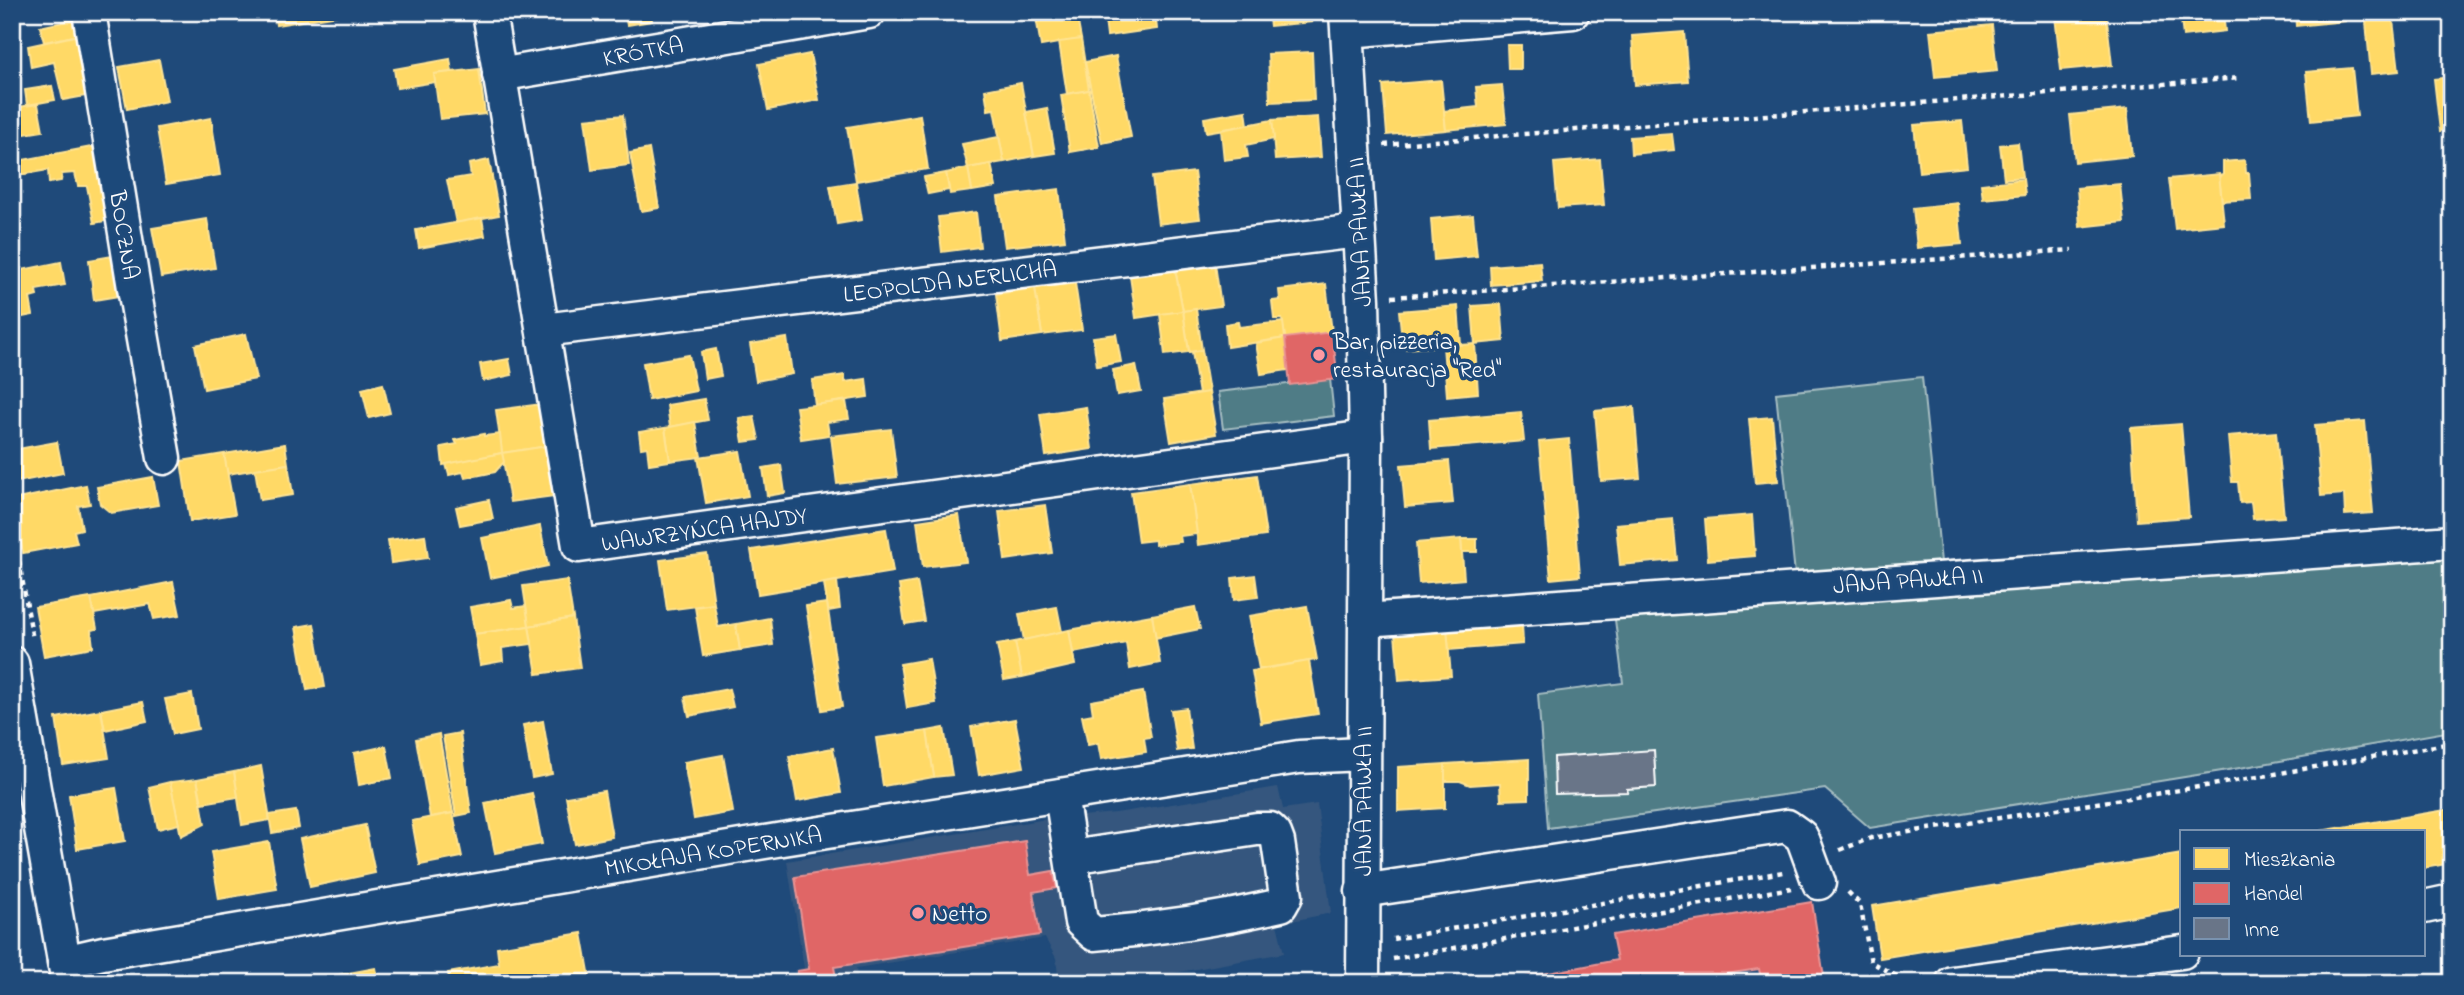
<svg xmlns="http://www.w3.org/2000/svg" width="2464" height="995" font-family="'Indie Flower',sans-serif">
<rect width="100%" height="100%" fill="#1f4a7a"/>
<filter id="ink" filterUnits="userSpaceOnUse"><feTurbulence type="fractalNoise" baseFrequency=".0143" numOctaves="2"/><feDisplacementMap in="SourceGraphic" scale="14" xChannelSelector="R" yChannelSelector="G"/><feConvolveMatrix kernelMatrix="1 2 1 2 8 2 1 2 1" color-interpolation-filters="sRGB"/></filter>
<g filter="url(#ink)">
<path fill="#35577e" d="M1278 787 1283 809 1317 804 1331 913 1277 924 1284 953 1119 983H1059L1056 958 1045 938 856 968 858 983H796L794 970 804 968 787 861 1047 819 1116 813Z"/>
<g fill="#4f7c86" stroke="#a7bec2" stroke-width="2">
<path d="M1922 377 1941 562 2216 542 2452 529V731L2228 770 1870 828 1825 789 1548 828 1538 694 1623 683 1611 588 1795 574 1776 393Z"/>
<path d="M1330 379 1334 416 1223 429 1218 392Z"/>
</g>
<g fill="#ffd966" stroke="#ffe494" stroke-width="2">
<path d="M274 12H339V15L276 25Z"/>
<path d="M624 12H651L652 21 627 25Z"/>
<path d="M1035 12H1076L1081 39 1041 46Z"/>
<path d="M1104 12H1155L1157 29 1107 36Z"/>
<path d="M1268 12H1311L1312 22 1270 26Z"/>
<path d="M2089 12H2106L2112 65 2061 70 2055 16Z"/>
<path d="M2180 12H2223L2225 31 2183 36Z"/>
<path d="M2295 12H2344L2345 21 2296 26Z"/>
<path d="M2365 12H2392L2399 71 2371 74Z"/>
<path d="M76 19 79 35 44 42 40 27Z"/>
<path d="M1992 25 1997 71 1935 77 1930 31Z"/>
<path d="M1684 32 1688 81 1635 85 1632 36Z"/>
<path d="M79 35 91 95 63 100 54 62 31 67 28 46Z"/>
<path d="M1081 39 1089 90 1067 94 1059 42Z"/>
<path d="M1507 45H1521V69H1508Z"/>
<path d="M1312 52 1314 100 1270 102 1268 54Z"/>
<path d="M810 54 819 100 768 110 759 64Z"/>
<path d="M1116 56 1131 137 1102 143 1085 62Z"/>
<path d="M450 59 452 72 434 74 436 82 397 88 394 69Z"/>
<path d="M159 60 167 101 127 109 119 67Z"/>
<path d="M2352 68 2357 116 2311 121 2306 72Z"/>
<path d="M479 69 485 114 440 119 434 74Z"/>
<path d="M2452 77V129L2440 131 2434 79Z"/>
<path d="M1441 80 1446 130 1387 135 1383 85Z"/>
<path d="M1021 83 1034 156 1004 162 994 109 988 110 985 90Z"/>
<path d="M1502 85 1506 124 1446 130 1444 111 1478 107 1476 87Z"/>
<path d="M52 86 55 100 27 105 25 90Z"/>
<path d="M1089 90 1099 147 1070 152 1061 95Z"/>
<path d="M38 104 43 131 12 136V108Z"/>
<path d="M1047 108 1055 153 1034 156 1026 112Z"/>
<path d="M2127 109 2132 156 2075 162 2070 115Z"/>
<path d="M1246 111 1248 125 1206 132 1204 118Z"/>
<path d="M623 115 629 165 592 170 585 119Z"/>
<path d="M920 115 928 169 856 181 847 127Z"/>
<path d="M1318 117 1321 157 1275 160 1272 120Z"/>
<path d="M211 118 220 175 166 184 157 128Z"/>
<path d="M1272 120 1274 139 1246 145 1248 157 1224 160 1221 130Z"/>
<path d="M1962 121 1967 167 1919 172 1914 125Z"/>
<path d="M2452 129V158L2449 159 2445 130Z"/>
<path d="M1672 134 1674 150 1631 154 1630 137Z"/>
<path d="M999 137 1004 162 968 168 962 144Z"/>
<path d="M2018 143 2022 177 2004 179 2000 145Z"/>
<path d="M97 146 110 220 94 223 87 186H78L75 173 62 174 61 181 49 183 48 170 19 175 12 182V162Z"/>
<path d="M649 149 659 208 641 211 630 153Z"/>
<path d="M1600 159 1604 205 1558 208 1554 163Z"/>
<path d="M489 160 499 215 456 223 447 180 471 176 469 164Z"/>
<path d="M2245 160 2246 173H2249L2251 199 2222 201 2219 176 2223 175V162Z"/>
<path d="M991 164 996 187 972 191 968 168Z"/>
<path d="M968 168 972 191 950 194 946 173Z"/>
<path d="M1194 172 1200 219 1158 224 1152 177Z"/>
<path d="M946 173 949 190 928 194 924 177Z"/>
<path d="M2219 174 2224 224 2175 229 2169 179Z"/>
<path d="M2023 179 2025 195 1983 199 1981 184Z"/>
<path d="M856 182 862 220 837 224 830 186Z"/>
<path d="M2120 184 2124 222 2080 227 2077 188Z"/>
<path d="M1059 189 1065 240 1005 247 998 197Z"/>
<path d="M1958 203 1962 244 1917 248 1913 208Z"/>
<path d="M976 212 980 247 942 252 938 217Z"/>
<path d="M1473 215 1477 256 1434 260 1431 219Z"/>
<path d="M482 218 485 236 419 248 416 230Z"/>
<path d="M207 219 215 268 161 277 152 228Z"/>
<path d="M113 256 119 296 94 300 89 260Z"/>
<path d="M61 262 65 285 36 290 37 296 30 298 33 315 12 319V272Z"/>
<path d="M1540 262 1542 281 1491 285 1490 266Z"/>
<path d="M1215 264 1221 306 1183 311 1175 269Z"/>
<path d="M1175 269 1183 311 1136 318 1130 276Z"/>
<path d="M1075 283 1082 330 1042 335 1035 288Z"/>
<path d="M1326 284 1332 332 1285 338 1282 319H1274L1272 301 1280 300 1279 290Z"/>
<path d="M1035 288 1042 335 1002 341 996 294Z"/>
<path d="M1501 304 1504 341 1475 344 1472 306Z"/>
<path d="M1458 306 1461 345 1403 349 1399 311Z"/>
<path d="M1196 309 1202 350 1189 352 1183 311Z"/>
<path d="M1183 311 1189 352 1165 355 1160 314Z"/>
<path d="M1238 322 1239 327 1283 322 1285 338 1227 347 1225 324Z"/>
<path d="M246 334 256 379 204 389 195 345Z"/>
<path d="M1116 334 1121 362 1097 366 1093 337Z"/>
<path d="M787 338 792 374 756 381 750 344Z"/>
<path d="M1285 338 1289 370 1261 374 1256 343Z"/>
<path d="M1475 344 1478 393 1447 396 1443 346Z"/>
<path d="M716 349 721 376 705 379 701 352Z"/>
<path d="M1202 350 1209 392 1199 394 1192 352Z"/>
<path d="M689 355 696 391 649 400 643 363Z"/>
<path d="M509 359 512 375 483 381 480 364Z"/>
<path d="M1136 365 1141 391 1117 395 1113 370Z"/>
<path d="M845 375V382L866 379 868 397 815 405 812 380Z"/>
<path d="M383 384 390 413 369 418 362 389Z"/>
<path d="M1209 392 1216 434 1171 442 1164 399Z"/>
<path d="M704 399 708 420 670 427 667 405Z"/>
<path d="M846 401 849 419 827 422 829 435 801 439 796 407Z"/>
<path d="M541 404 548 446 502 453 496 410Z"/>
<path d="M1086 407 1092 449 1046 456 1040 414Z"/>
<path d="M1634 407 1640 478 1601 481 1595 411Z"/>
<path d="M1521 412 1524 441 1431 449 1429 420Z"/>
<path d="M754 416 759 440 743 442 739 418Z"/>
<path d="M1772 417 1778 481 1755 483 1749 419Z"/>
<path d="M2365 421 2373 513 2345 515 2344 494 2321 496 2315 425Z"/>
<path d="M695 422 701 457 670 461 665 428Z"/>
<path d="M2181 424 2189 517 2137 521 2131 428Z"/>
<path d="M665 428 670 461 649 464 647 447 641 448 639 432Z"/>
<path d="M891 429 897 477 837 484 831 436Z"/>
<path d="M2276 432 2284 517 2253 519 2251 502 2240 503 2238 482H2232L2228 436Z"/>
<path d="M484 434V436L500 434 502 453 443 465 441 447 457 444 455 440Z"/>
<path d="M1569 439 1580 576 1551 579 1539 442Z"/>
<path d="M57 442 63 473 12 483V450Z"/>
<path d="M285 444 288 464 227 474 224 454Z"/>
<path d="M548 446 555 496 510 502 502 453Z"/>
<path d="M740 451 748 496 706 503 698 457Z"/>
<path d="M502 453 504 462 495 472 465 478 463 472 449 475 446 464Z"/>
<path d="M224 454 235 514 190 521 181 461Z"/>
<path d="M1449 461 1453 503 1405 507 1401 465Z"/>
<path d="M288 464 293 495 260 500 255 469Z"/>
<path d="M781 465 785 493 767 496 763 468Z"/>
<path d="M1257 475 1266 536 1198 545 1190 484Z"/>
<path d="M153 477 158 505 111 513 100 504 97 487Z"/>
<path d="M1190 484 1197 534 1180 536 1181 542 1155 545V540L1138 542 1131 492Z"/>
<path d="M86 485 90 504 78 506 82 529 74 531 77 543 23 553 12 500Z"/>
<path d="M489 500 493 519 460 525 456 507Z"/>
<path d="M1045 505 1052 553 1005 560 999 511Z"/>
<path d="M959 515 966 562 923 567 917 521Z"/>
<path d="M1752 515 1755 556 1708 560 1705 519Z"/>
<path d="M1673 519 1677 560 1620 565 1616 524Z"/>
<path d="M540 526 548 566 490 578 482 538Z"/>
<path d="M886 529 893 572 758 594 751 550Z"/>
<path d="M425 535 428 558 391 563 388 540Z"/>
<path d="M1461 539H1477V552H1462Z"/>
<path d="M1461 539 1464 579 1419 583 1416 543Z"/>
<path d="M707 554 714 604 667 610 660 560Z"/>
<path d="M1255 575 1258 597 1234 600 1232 578Z"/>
<path d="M567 580 573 618 529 626 523 586Z"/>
<path d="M837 581 840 609 828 611 824 583Z"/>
<path d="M173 582 180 615 154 619 150 604 94 614 91 598Z"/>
<path d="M917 582 924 621 905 624 899 585Z"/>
<path d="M91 598 97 629 91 630 93 647 44 656 35 607Z"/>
<path d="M511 600 513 608 526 606 529 626 475 634 470 607Z"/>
<path d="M827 603 842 707 822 710 806 606Z"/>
<path d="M714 604 718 627 736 624 740 650 703 656 695 607Z"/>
<path d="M1307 606 1317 660 1259 669 1249 616Z"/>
<path d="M1057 607 1062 632 1024 640 1019 614Z"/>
<path d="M1195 607 1200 629 1155 638 1152 615Z"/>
<path d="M1152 615 1160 663 1130 669 1126 643 1073 653 1069 630Z"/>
<path d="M573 618 580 668 537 674 529 626Z"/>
<path d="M770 618 773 645 740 650 736 624Z"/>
<path d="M1522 623 1523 644 1449 650 1447 629Z"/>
<path d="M314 624 325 687 307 690 296 627Z"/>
<path d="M529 626 532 644 502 648 503 661 480 665 475 634Z"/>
<path d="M1447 629 1451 676 1399 680 1395 634Z"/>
<path d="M1069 630 1075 665 1022 677 1015 642Z"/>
<path d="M1015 642 1022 677 1004 680 997 645Z"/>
<path d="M929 659 936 703 907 708 900 664Z"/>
<path d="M1309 661 1318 714 1261 723 1252 671Z"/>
<path d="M729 689 733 707 689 716 685 697Z"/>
<path d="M1143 692 1151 737 1144 738 1146 752 1101 759 1098 743 1088 745 1082 716 1093 714 1091 701Z"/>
<path d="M192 694 198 729 173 734 165 699Z"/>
<path d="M143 702 147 721 105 730 101 710Z"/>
<path d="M1186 708 1192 749 1177 751 1171 710Z"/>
<path d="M101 710 109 758 63 765 56 718Z"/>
<path d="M1015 719 1024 767 979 775 971 727Z"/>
<path d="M543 721 552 774 532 778 523 725Z"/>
<path d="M944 728 952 775 934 777 927 731Z"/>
<path d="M927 731 934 777 883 786 876 738Z"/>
<path d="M460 733 471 813 456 816 443 736Z"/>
<path d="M439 734 453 813 430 817 416 739Z"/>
<path d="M386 746 392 778 359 785 354 753Z"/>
<path d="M833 748 841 793 797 801 789 756Z"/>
<path d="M723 755 733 812 694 819 684 762Z"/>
<path d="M1529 759V799L1501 800 1500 783 1470 785 1460 781H1445V764Z"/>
<path d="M1445 764V808L1398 811V767Z"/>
<path d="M261 766 270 820 242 825 234 772Z"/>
<path d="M234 772 238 797 202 803 197 779Z"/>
<path d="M197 779 205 824 181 836 170 782Z"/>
<path d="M170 782 179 824 158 829 149 787Z"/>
<path d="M116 788 125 841 77 849 69 795Z"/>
<path d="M604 791 612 837 575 844 566 797Z"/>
<path d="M532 793 542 844 495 853 485 803Z"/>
<path d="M2452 809V863L2424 868V832H2314Z"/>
<path d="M296 811 299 828 272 833 269 815Z"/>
<path d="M453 813 462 857 420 865 412 821Z"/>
<path d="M365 825 375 873 310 887 300 839Z"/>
<path d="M269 842 277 889 219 899 211 852Z"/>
<path d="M2182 854V908L1880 958 1872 906Z"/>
<path d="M582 933 591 983H450L448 973 499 964 497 947Z"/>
<path d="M376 968 379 983H301V982Z"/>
</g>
<g fill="#e06666" stroke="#e99494" stroke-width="2">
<path d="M1332 332 1338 379 1290 385 1285 338Z"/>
<path d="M1025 841 1030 875 1053 871 1057 888 1033 892 1040 935 834 967 837 983H798L797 971 809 969 795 877Z"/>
<path d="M1812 902 1825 983H1762L1759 969 1668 983H1497L1617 960 1612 935Z"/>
</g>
<path fill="#697588" stroke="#fff" stroke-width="2" d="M1654 750 1656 787 1627 789 1628 792 1555 794 1554 757Z"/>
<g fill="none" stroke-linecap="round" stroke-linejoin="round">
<g stroke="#fff" stroke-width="37">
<g id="minor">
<path d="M89 12 135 294 164 458"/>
<path d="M489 12 579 546 1366 437"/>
<path d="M1346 12 1363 300 1366 437 1363 983"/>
<path d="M1348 31 1573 12"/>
<path d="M499 75 869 12"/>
<path d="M543 330 1358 231"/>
<path d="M1365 620 2452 542"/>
<path d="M12 663 68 983"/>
<path d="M1061 795 1081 922 1094 934C1156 929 1220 919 1281 905L1286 896 1278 842 1275 834 1270 829H1257L1071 857"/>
<path d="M1362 891 1787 826 1801 836 1804 842 1819 883"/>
<path d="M2424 907 2452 901"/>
<path d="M64 962 103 953 783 839 1299 757 1363 754"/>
<path d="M1952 983 2182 952"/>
</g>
</g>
<g stroke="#fff" stroke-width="4.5" stroke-dasharray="5 5" stroke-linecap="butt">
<path d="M1384 145 2240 78"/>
<path d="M1392 297 2072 250"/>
<path d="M12 522 33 640"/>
<path d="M1840 850 1871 838 2212 785 2452 743"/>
<path d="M1848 892 1860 904 1871 962 1909 983"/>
<path d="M1393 939 1783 872"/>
<path d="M1393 959 1791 888"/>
</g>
<use href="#minor" stroke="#1f4a7a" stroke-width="32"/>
</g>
</g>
<g fill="#ff9aa2" stroke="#1f4a7a" stroke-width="2.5">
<circle cx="1319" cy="355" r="7"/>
<circle cx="918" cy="913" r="7"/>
</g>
<g text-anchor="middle" stroke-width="7" stroke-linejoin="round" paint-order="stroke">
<g font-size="24" fill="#fff" stroke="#1f4a7a">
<text transform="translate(643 51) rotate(-10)" y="8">KRÓTKA</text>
<text transform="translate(1359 232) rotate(-93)" y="8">JANA PAWŁA II</text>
<text transform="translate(125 235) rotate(81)" y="8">BOCZNA</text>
<text transform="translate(950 281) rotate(-7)" y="8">LEOPOLDA NERLICHA</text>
<text transform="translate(704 529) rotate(-8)" y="8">WAWRZYŃCA HAJDY</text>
<text transform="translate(1908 580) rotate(-4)" y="8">JANA PAWŁA II</text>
<text transform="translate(1363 801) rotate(-90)" y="8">JANA PAWŁA II</text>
<text transform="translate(713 851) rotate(-9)" y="8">MIKOŁAJA KOPERNIKA</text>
</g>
<g font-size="24" fill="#fff" stroke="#1f4a7a" text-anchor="start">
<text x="1333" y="349">Bar, pizzeria,<tspan x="1333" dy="28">restauracja "Red"</tspan></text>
<text x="932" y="921">Netto</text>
</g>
</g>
<rect width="2464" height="995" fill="none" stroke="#1f4a7a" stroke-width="42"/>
<rect x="21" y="21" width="2422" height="953" fill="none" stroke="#fff" stroke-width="2.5" filter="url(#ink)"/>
<rect x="2180" y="830" width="245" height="126" fill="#1f4a7a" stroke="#7992af" stroke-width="2"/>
<rect x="2194" y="848" width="35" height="21" fill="#ffd966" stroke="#7992af" stroke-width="2"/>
<text x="2244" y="866" font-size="21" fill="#ffffff">Mieszkania</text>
<rect x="2194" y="883" width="35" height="21" fill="#e06666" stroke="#7992af" stroke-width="2"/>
<text x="2244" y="900" font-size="21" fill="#ffffff">Handel</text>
<rect x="2194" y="918" width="35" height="21" fill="#697588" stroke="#7992af" stroke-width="2"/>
<text x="2244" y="936" font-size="21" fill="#ffffff">Inne</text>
</svg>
